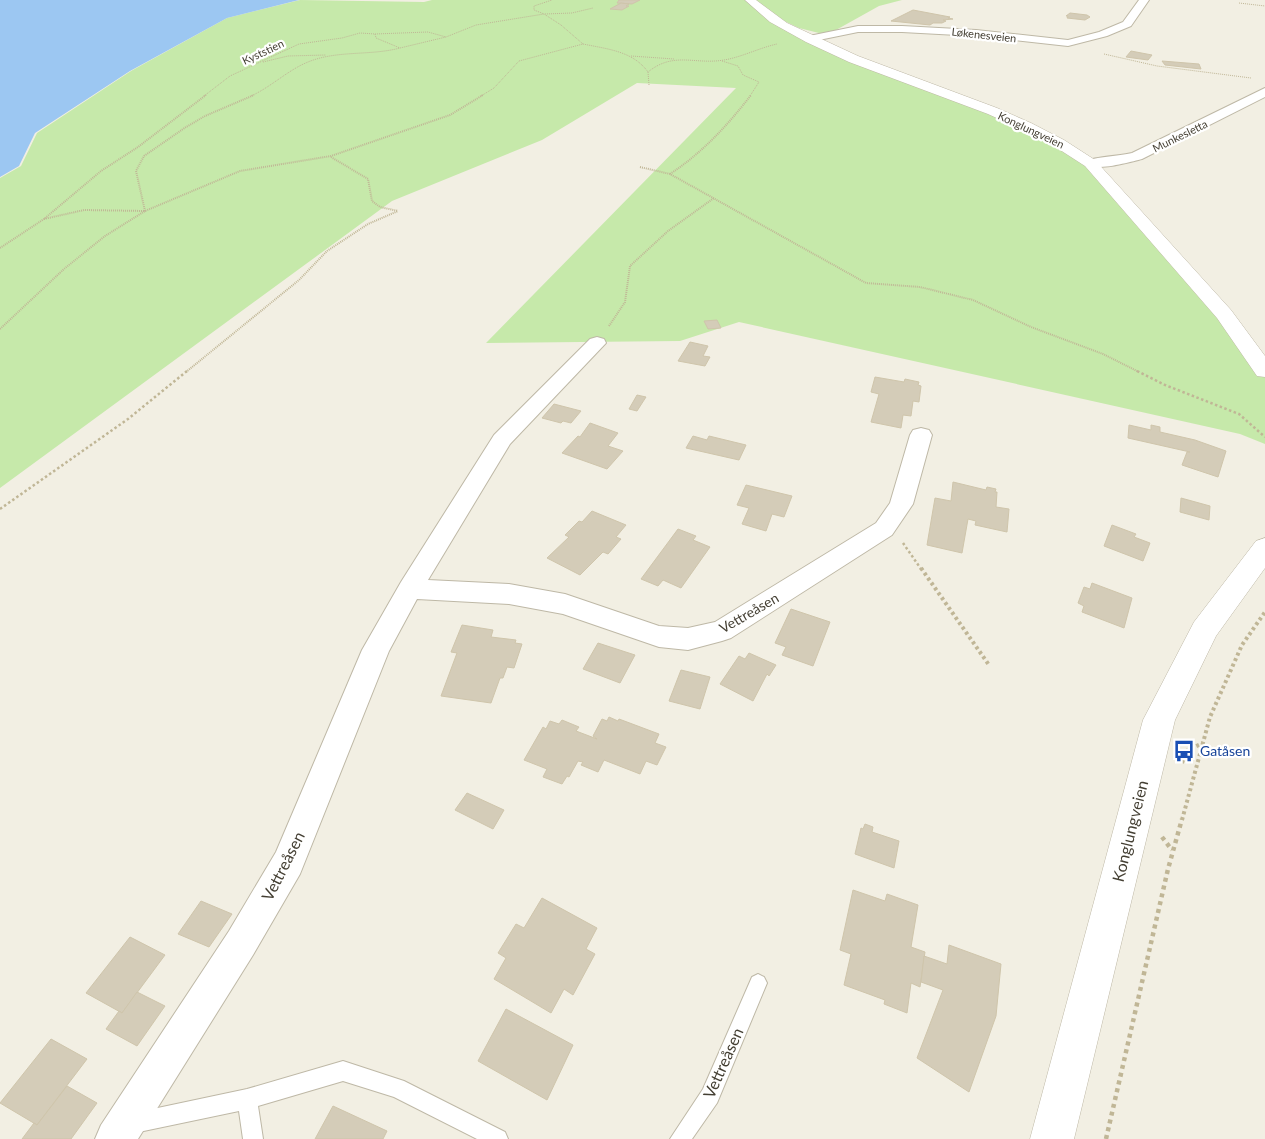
<svg xmlns="http://www.w3.org/2000/svg" width="1265" height="1139" font-family="Lato,sans-serif">
<rect width="100%" height="100%" fill="#f2efe3"/>
<path fill="#c6e9aa" d="M300 0 424 2 432 0H902L879 6 827 35 799 28 761 10 788 28 1064 146 1104 181 1265 360V444L1240 434 739 322 680 341 486 343 736 88 637 83 542 140 392 201 0 488V178L21 166 37 133 131 71 227 18Z"/>
<path fill="#9cc7f2" d="M0 0H299L227 18 130 71 35 133 19 166 0 177Z"/>
<g fill="#d4ccb8" stroke="#cfc5ab">
<path d="M640 0 632 4 617 3 619 0Z"/>
<path d="M621 3 629 4 626 6H629L622 10 610 9Z"/>
<path d="M913 10 950 17 948 18 953 19 943 20 946 21 942 23H933L930 25 891 21Z"/>
<path d="M1070 13 1087 15 1090 17 1085 20 1067 18 1068 16H1066Z"/>
<path d="M1131 51 1152 55 1148 60 1126 57Z"/>
<path d="M1162 61 1199 64 1201 69 1165 65Z"/>
<path d="M717 320 721 328 708 329 704 321Z"/>
<path d="M690 342 708 346 703 356 710 357 705 366 678 361Z"/>
<path d="M875 377 904 382 905 379 919 382 918 385 921 386 919 402 913 401 911 416 903 415 901 428 871 422 879 394 871 392Z"/>
<path d="M637 395 646 397 637 411 629 409Z"/>
<path d="M554 404 581 411 571 423 563 421 561 423 542 418Z"/>
<path d="M590 423 618 433 608 446 623 451 607 469 562 453 578 436 580 437Z"/>
<path d="M1129 425 1151 430V425L1160 427V432L1195 440 1226 451 1218 477 1182 465 1187 452H1190L1128 438Z"/>
<path d="M693 436 707 440 709 436 746 445 739 460 686 448Z"/>
<path d="M953 482 986 490 987 487 996 489 995 492H997L996 507 1009 509 1007 532 975 525 976 521 968 519 962 553 927 545 935 498 951 501Z"/>
<path d="M746 485 792 496 784 517 772 514 766 531 742 524 749 508 737 505Z"/>
<path d="M1181 498 1210 506 1209 520 1180 512Z"/>
<path d="M592 511 626 525 616 537 621 539 608 554 603 552 580 575 547 558 569 537 565 535 579 521 582 522Z"/>
<path d="M1112 525 1136 534 1134 537 1150 543 1143 561 1104 546Z"/>
<path d="M678 529 696 536 693 540 710 547 681 588 663 580 658 586 641 579Z"/>
<path d="M1092 583 1132 598 1124 628 1082 612 1084 606 1078 603 1084 587 1090 589Z"/>
<path d="M791 609 830 622 813 666 782 655 786 647 775 643Z"/>
<path d="M462 625 493 630 491 637 516 640 515 643 522 644 514 668 507 667 503 678H500L491 703 441 696 457 653 451 652Z"/>
<path d="M598 643 635 655 620 683 583 669Z"/>
<path d="M749 653 776 665 769 676 767 674 753 701 720 684 739 656 745 659Z"/>
<path d="M681 670 710 677 700 709 669 701Z"/>
<path d="M609 717 618 721 619 719 659 734 655 743 666 747 657 765 646 761 640 774 604 760 598 772 581 765 583 762 578 761 569 777 567 776 562 784 543 777 547 769 524 760 543 727 546 729 550 721 559 724 562 720 579 727 576 731 597 739 593 736 602 719 607 721Z"/>
<path d="M467 793 504 810 493 829 455 810Z"/>
<path d="M865 824 873 827 872 832 899 841 894 868 855 854 861 828 863 829Z"/>
<path d="M853 890 885 901 887 894 918 905 911 947 925 952 920 987 911 983 907 1013 884 1004 885 1000 844 985 851 954 840 950Z"/>
<path d="M542 898 597 928 586 949 595 954 573 995 564 989 551 1013 494 979 506 958 498 953 516 924 524 928Z"/>
<path d="M201 901 232 914 209 947 178 934Z"/>
<path d="M130 937 165 955 122 1013 86 993Z"/>
<path d="M949 945 1001 964 996 1016 969 1092 917 1058 943 990 921 982 924 956 947 964Z"/>
<path d="M137 992 165 1006 137 1046 106 1029 119 1011 122 1013Z"/>
<path d="M506 1009 573 1045 547 1100 478 1061Z"/>
<path d="M51 1039 87 1059 37 1125 0 1103Z"/>
<path d="M67 1086 97 1103 71 1139H22L34 1123 37 1125Z"/>
<path d="M333 1106 387 1131 383 1139H315Z"/>
</g>
<g fill="none" stroke-linecap="round" stroke-linejoin="round">
<g stroke="#beb8a6" stroke-width="2">
<g id="service">
<path d="M758 974 764 977 767 983 717 1103 692 1139H670L703 1089 752 977Z"/>
<path d="M343 1061 404 1081 505 1132 508 1139H477L394 1097 343 1081 258 1106 263 1139H243L239 1111 134 1133 127 1130 124 1123 127 1116 134 1113 247 1089Z"/>
</g>
</g>
<g stroke="#beb8a6" stroke-width="2">
<g id="minor">
<path d="M1139 0H1149L1131 26 1107 36 1068 46 976 36 902 32H858L809 42 804 39 809 36 858 26H902L976 30 1068 40 1099 32 1123 22Z"/>
<path d="M1265 88V97L1142 159C1130 162 1092 173 1083 163 1088 157 1121 156 1132 153Z"/>
<path d="M597 337 604 339 606 343 510 444 428 580 509 584 565 594 659 626 688 628 715 622 876 523 890 503 910 435 913 430 921 428 929 430 932 435 913 504 892 535 731 638 722 641 688 650 659 647 563 614 509 604 417 599 389 651 300 874 253 955 138 1139H95L101 1125 229 931 276 852 362 650 401 582 494 435 590 339Z"/>
</g>
</g>
<g stroke="#beb8a6" stroke-width="1">
<g id="tertiary">
<path d="M745 0H756L787 23 858 56 997 108 1031 123 1064 140 1095 160 1231 310 1265 356V377L1257 376 1217 318 1085 166 1054 146 1021 129 988 114 849 62 806 42 770 22Z"/>
<path d="M1265 538V568L1216 636 1175 720 1074 1139H1030L1143 720 1194 622 1256 541Z"/>
</g>
</g>
<g stroke="#c0b696" stroke-width="1" stroke-dasharray="1 1" stroke-linecap="butt">
<path d="M1239 3 1265 6"/>
<path d="M545 14 572 13 593 8"/>
<path d="M375 34 428 32 446 37"/>
<path d="M583 44C607 49 633 51 648 72"/>
<path d="M1104 54 1157 66 1251 78"/>
<path d="M631 56 674 59"/>
<path d="M722 61 738 66 743 75 759 82 750 96"/>
<path d="M263 62 288 56 326 55"/>
<path d="M649 85 648 72C674 51 695 65 724 60 742 57 759 48 777 44"/>
<path d="M204 96 230 76 299 44 342 38 360 33 375 34 376 38 400 48 446 37 476 25 544 14 534 10V6L552 0"/>
<path d="M251 96C271 87 288 70 308 62 337 50 370 56 400 48"/>
<path d="M481 96 494 88 519 61 583 44 561 25 544 14"/>
</g>
<g stroke="#c0b696" stroke-width="2" stroke-dasharray="1 1" stroke-linecap="butt">
<path d="M331 157 368 179 372 201 380 207 398 211"/>
<path d="M640 167 670 174 866 283 920 287 973 300 1031 327 1103 354 1139 372"/>
<path d="M670 174C702 153 728 125 751 95"/>
<path d="M44 219 84 210 145 211 136 171 144 156 186 127 205 116 254 95"/>
<path d="M0 248 44 219 101 171 138 147 206 95"/>
<path d="M609 326 625 302 630 266 668 231 714 198"/>
<path d="M0 329 64 269 105 236 145 211 240 171 331 156 450 115 483 95"/>
<path d="M186 372 299 280 327 251 368 224 398 211"/>
</g>
<g stroke="#c0b696" stroke-width="2.5" stroke-dasharray="2.5 2.5" stroke-linecap="butt">
<path d="M1137 371 1165 385 1239 414 1265 437"/>
<path d="M0 509 128 419 187 371"/>
<path d="M903 543 921 569"/>
</g>
<g stroke="#c0b696" stroke-width="4" stroke-dasharray="3 3" stroke-linecap="butt">
<path d="M921 568 989 665"/>
<path d="M1182 763 1186 751 1203 743"/>
<path d="M1182 820 1210 717 1242 645 1265 612"/>
</g>
<g stroke="#c0b696" stroke-width="4.5" stroke-dasharray="4 4" stroke-linecap="butt">
<path d="M1162 837 1172 850"/>
<path d="M1106 1139 1168 869 1182 819"/>
</g>
<use href="#service" fill="#fff" fill-rule="evenodd"/>
<use href="#minor" fill="#fff" fill-rule="evenodd"/>
<use href="#tertiary" fill="#fff" fill-rule="evenodd"/>
</g>
<defs>
<g id="bus-bare" transform="scale(1.725)"><path d="M-5-6H5V4H4V6H2V4H-2V6H-4V4H-5ZM-3.5-4V0h7V-4ZM-3.5 1.2v1.5H-2V1.2ZM2 1.2v1.5H3.5V1.2Z" fill="#1a4fb4" stroke="#fff" stroke-width="2.5" paint-order="stroke"/></g>
</defs>
<g fill-rule="evenodd">
<use href="#bus-bare" x="1184" y="751"/>
</g>
<g text-anchor="middle" stroke-width="4.5" stroke-linejoin="round" paint-order="stroke">
<g font-size="11" fill="#443f33" stroke="#fff">
<text transform="translate(984 35) rotate(6)" y="4">Løkenesveien</text>
<text transform="translate(263 52) rotate(-25)" y="4">Kyststien</text>
<text transform="translate(1031 130) rotate(25)" y="4">Konglungveien</text>
<text transform="translate(1180 136) rotate(-26)" y="4">Munkesletta</text>
</g>
<g font-size="14" fill="#443f33" stroke="#fff">
<text transform="translate(749 613) rotate(-30)" y="5">Vettreåsen</text>
</g>
<g font-size="14" fill="#164399" stroke="#fff" text-anchor="start">
<text x="1200" y="756">Gatåsen</text>
</g>
<g font-size="16" fill="#443f33" stroke="#fff">
<text transform="translate(1130 831) rotate(-76)" y="6">Konglungveien</text>
<text transform="translate(283 866) rotate(-63)" y="6">Vettreåsen</text>
<text transform="translate(723 1063) rotate(-66)" y="6">Vettreåsen</text>
</g>
</g>
</svg>
